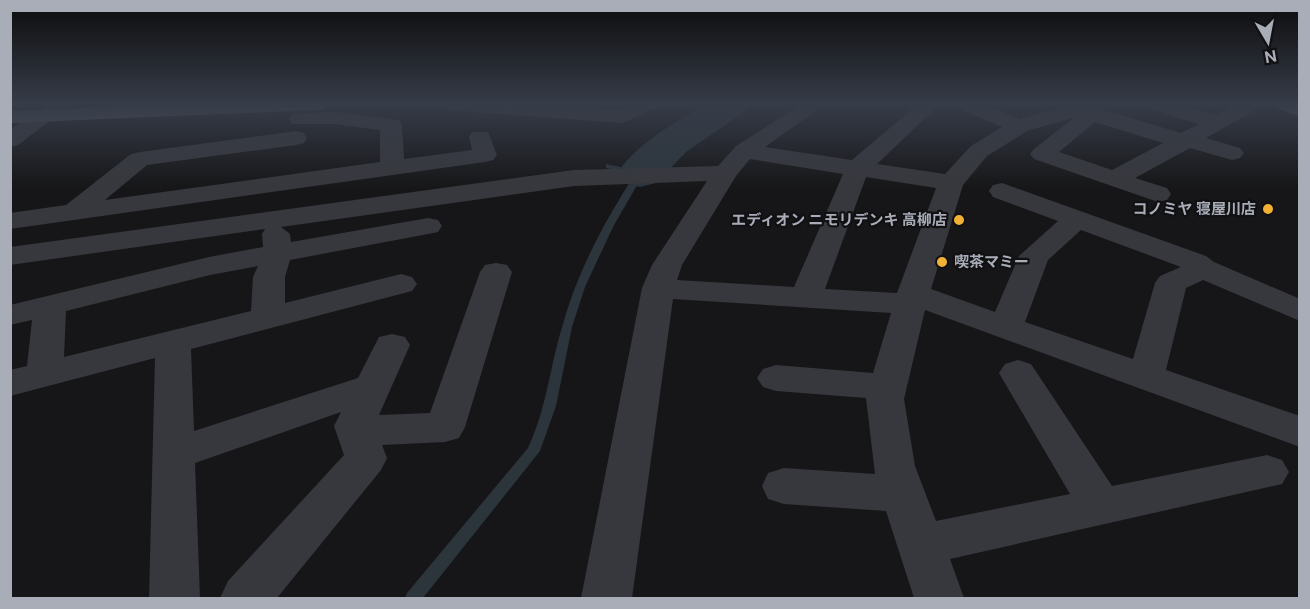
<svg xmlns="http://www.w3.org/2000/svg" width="1310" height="609" font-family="'Public Sans','Noto Sans JP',sans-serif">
<rect width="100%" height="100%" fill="#161618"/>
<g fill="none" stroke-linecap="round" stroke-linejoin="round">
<path fill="#2c353c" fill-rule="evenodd" d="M606 164 640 171 644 173 613 227 585 287 572 327 556 406 540 451 423 598H405L407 593 528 448C547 408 550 365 563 324 578 270 605 221 635 174L606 168Z"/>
<path fill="#2c353c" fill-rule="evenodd" d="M706 104H750L744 112 686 152 656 183 640 187 624 183 617 173C639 142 674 123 706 104Z"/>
<g fill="#37383d" fill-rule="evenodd">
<path d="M49 104H72L18 145 10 147V129Z"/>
<path d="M438 104H526L619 110 633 104H659L656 108 622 123 448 110 441 108Z"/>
<path d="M802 104H825L765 147 852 160 918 104H940L877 164 945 174 971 146 1002 127 958 108 955 104H982L1020 119 1075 104H1106L1100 109 1181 133 1199 124 1149 108 1146 104H1177L1216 115 1237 104H1262L1259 108 1206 138 1240 148 1244 153 1240 158 1232 160 1190 148 1135 178 1167 188 1171 194 1167 200 1158 202 1034 159 1030 154 1034 149 1075 117 1027 131 987 156 963 185 931 289 995 312 1019 256 1058 221 993 197 989 191 993 185 1002 183 1206 256 1214 262 1300 299V321L1203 280 1186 288 1166 370 1300 416V447L925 310 904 399 915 466 936 521 1070 494 999 373 1005 364 1018 360 1031 364 1112 486 1267 455 1282 460 1289 472 1282 484 950 559 964 598H914L886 511 784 504 768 499 762 486 768 473 784 468 875 474 866 398 776 391 763 387 757 378 763 369 776 365 873 373 891 313 673 299 632 598H581L642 288 652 265 707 181 574 186 281 227 290 234 291 242 428 218 438 220 442 226 438 232 428 234 290 260 285 277V303L401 274 412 277 417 284 412 291 191 349 194 431 358 378 379 337 392 334 405 337 410 345 379 415 430 413 480 272 485 265 496 263 507 265 512 272 465 427 459 438 445 442 382 445 387 458 381 470 277 598H220L228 581 344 455 334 426 341 412 195 463 200 598H149L155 358 10 396V370L27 366 32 320 10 325V305L209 257 263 247 262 234 265 229 10 265V247L574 170 718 166 736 146ZM1095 122 1163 143 1112 170 1059 152ZM750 159 843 174 794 287 677 280 682 265 736 176ZM866 177 936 188 897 293 825 289ZM1081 230 1181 267 1160 276 1155 283 1133 359 1025 322 1048 260ZM258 266 253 277 251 311 64 357 66 311 210 275Z"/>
<path d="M334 112 399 120 402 125 404 159 472 150 469 137 472 132H488L497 155 493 160 485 162 10 229V213L66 205 131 154 140 152 296 131 304 133 307 138 304 143 296 145 147 165 105 200 380 162V130L334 124H292L289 119 292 114Z"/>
</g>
<g fill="#53555c" fill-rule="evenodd">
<path d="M180 104H328L325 108 318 110 10 123V111Z"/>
<path d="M1274 104H1300V117L1277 108Z"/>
</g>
</g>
<linearGradient id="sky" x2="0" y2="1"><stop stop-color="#0c0c0d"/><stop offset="0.55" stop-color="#363c48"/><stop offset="1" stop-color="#363c48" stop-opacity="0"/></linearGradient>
<rect width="1310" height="189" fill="url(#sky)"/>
<g fill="#f2b134" stroke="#111113" stroke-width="2">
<circle cx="1268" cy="209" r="6"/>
<circle cx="959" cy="220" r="6"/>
<circle cx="942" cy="262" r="6"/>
</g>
<g text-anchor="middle" stroke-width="4.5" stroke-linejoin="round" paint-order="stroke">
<g font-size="15" font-weight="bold" fill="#a8adb8" stroke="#111113" text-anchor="end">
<text x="1256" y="214">コノミヤ 寝屋川店</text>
<text x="947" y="225">エディオン ニモリデンキ 高柳店</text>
<text x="954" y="267" text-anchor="start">喫茶マミー</text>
</g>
</g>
<rect width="1310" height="609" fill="none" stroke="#a8adb8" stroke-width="24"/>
<g transform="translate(1268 42) rotate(170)" stroke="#111113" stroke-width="4.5" paint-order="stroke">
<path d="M0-4.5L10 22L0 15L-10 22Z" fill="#a8adb8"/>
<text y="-9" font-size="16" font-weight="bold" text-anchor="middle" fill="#a8adb8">N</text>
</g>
</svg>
